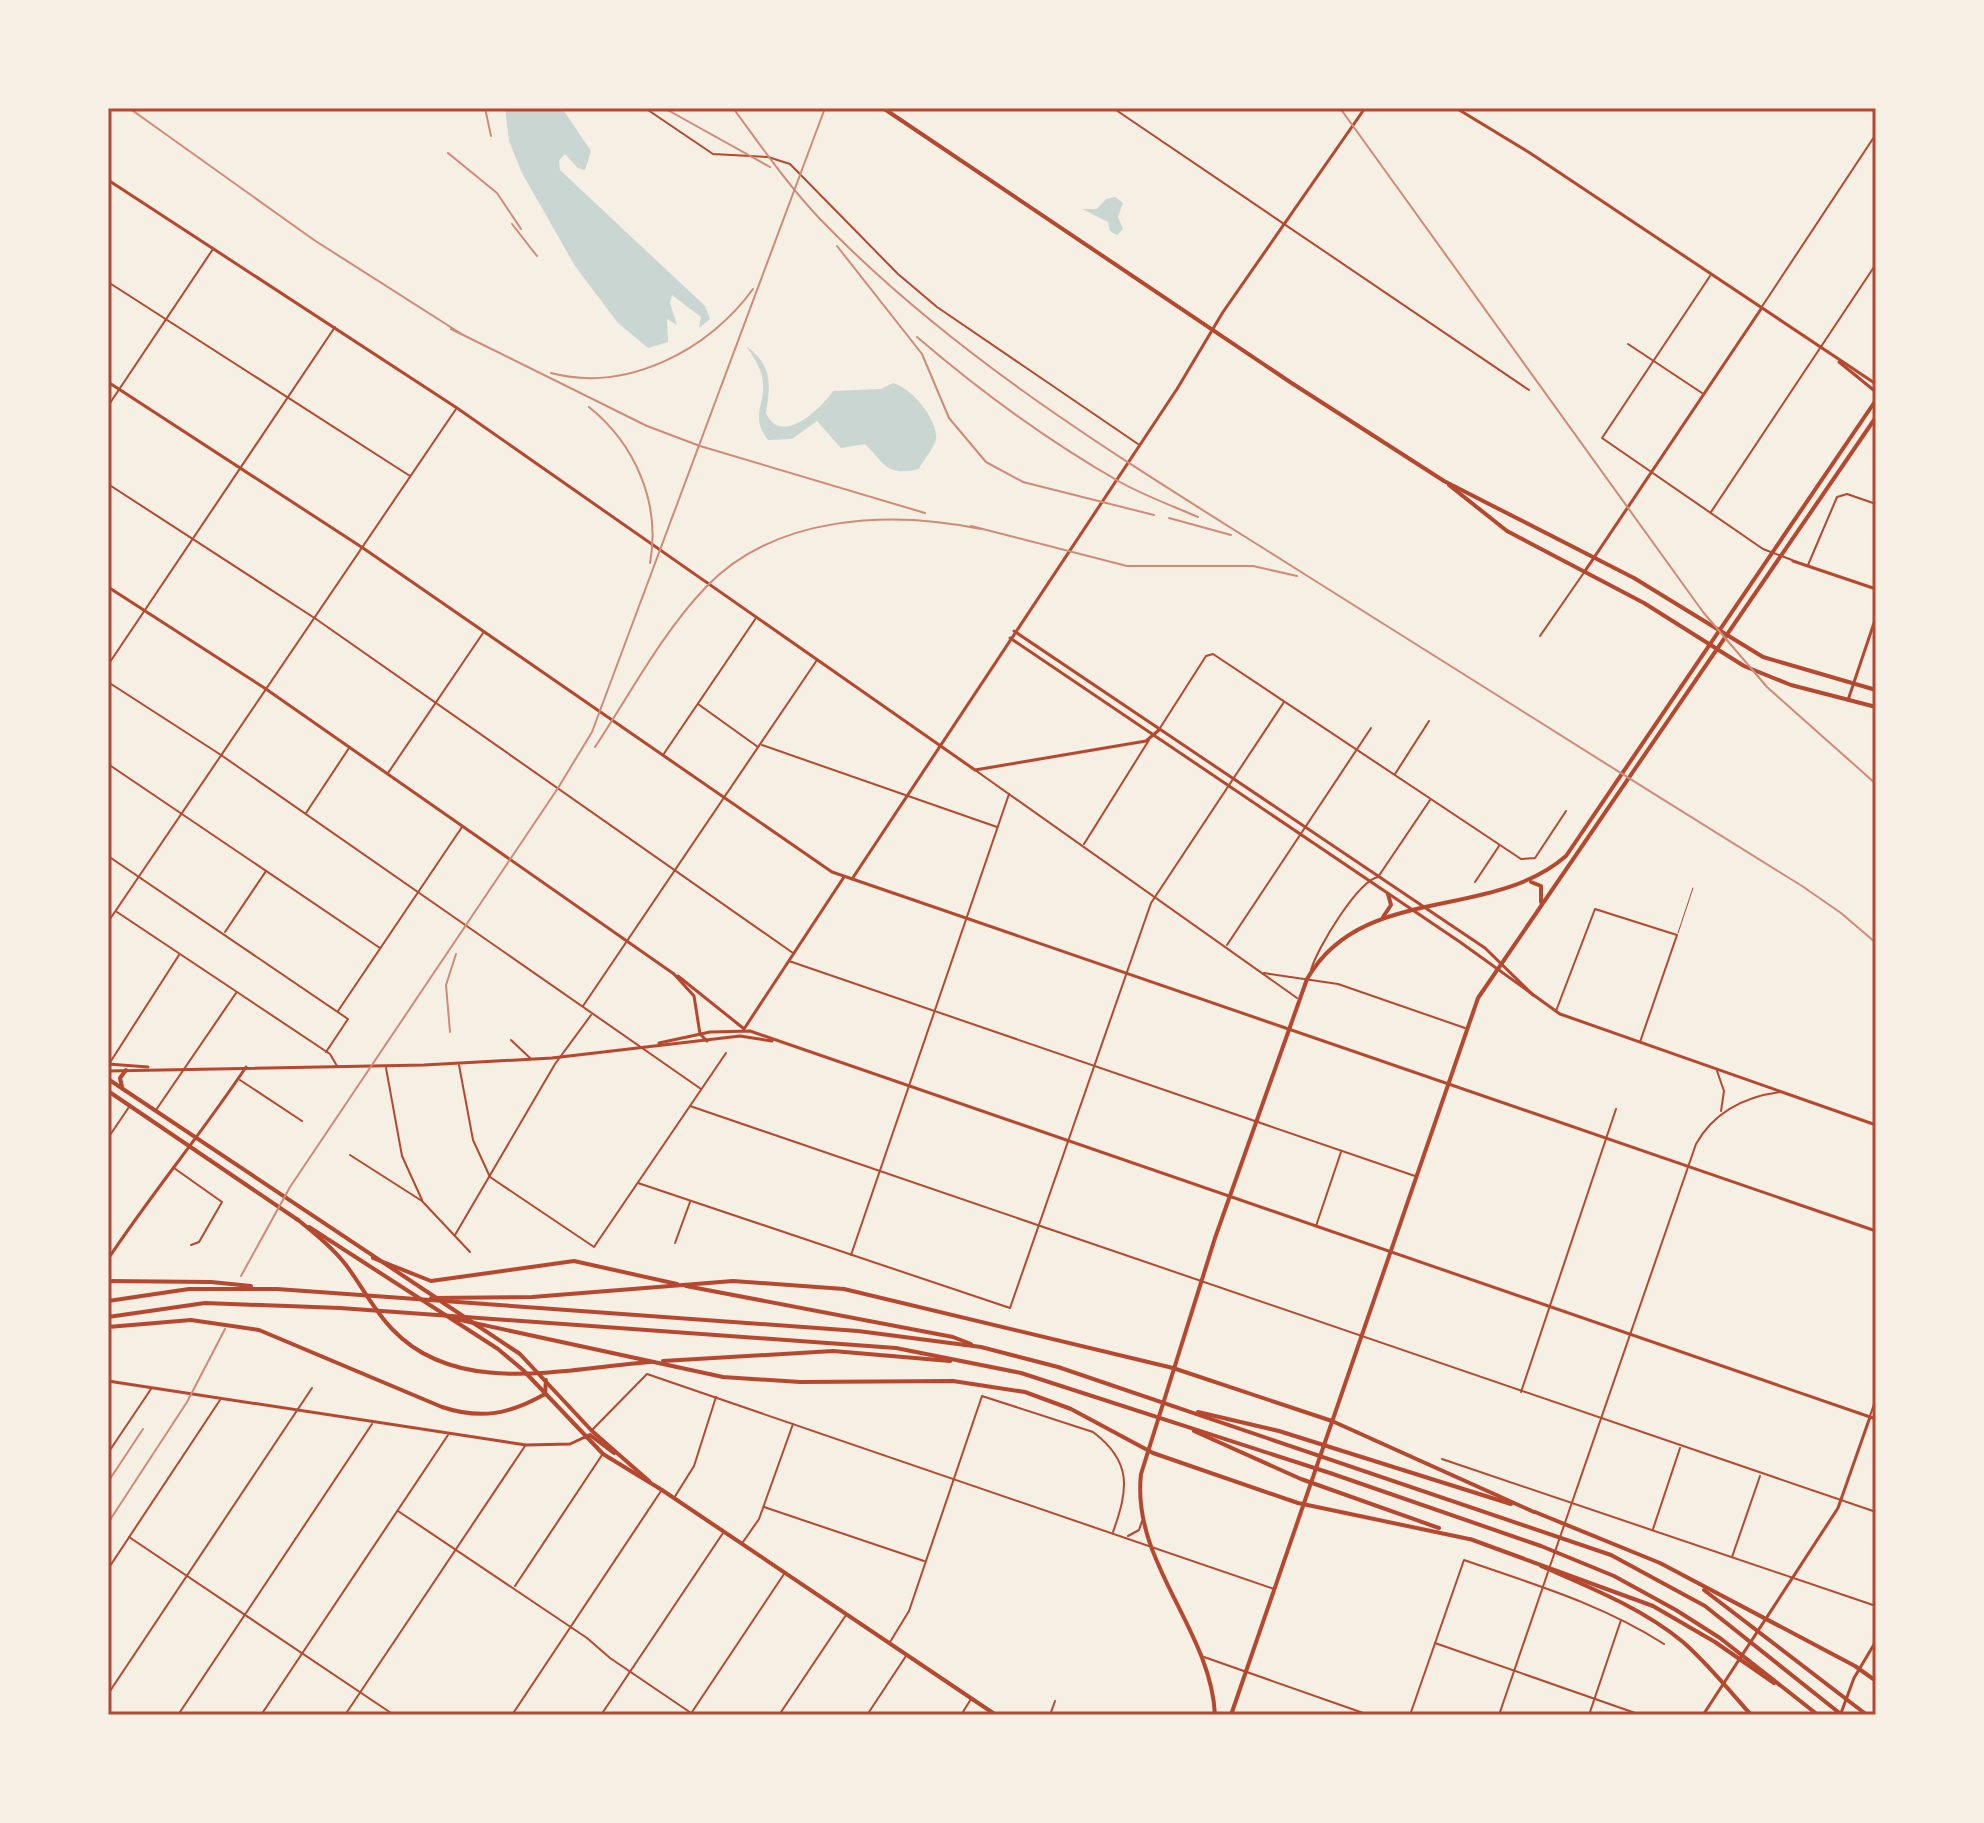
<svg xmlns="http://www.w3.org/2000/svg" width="1984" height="1823" font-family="'Crimson Pro',serif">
<rect width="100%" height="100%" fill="#f6efe4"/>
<g fill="#c9d6d2">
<path d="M505 108H562L591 151 585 170 578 168 565 154 559 161 560 170 705 306 710 319 699 328 701 317 672 295 670 303 677 325 667 319 668 342 648 348 618 323 575 266 522 173 509 141Z"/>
<path d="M1115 197 1123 203 1118 217 1123 229 1117 235 1110 231 1108 222 1082 209H1097L1106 199Z"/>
<path d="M746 346C772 365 771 383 766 413 781 447 821 409 833 391L881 389 893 383C911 388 934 415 936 435 938 444 923 460 919 469 885 477 885 463 865 444L841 448 817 421 792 439 768 440C750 416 765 406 763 382 762 369 753 356 746 346Z"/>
</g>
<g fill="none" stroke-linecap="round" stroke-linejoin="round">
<path stroke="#b5482f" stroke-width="1" d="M1678 933 1693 888"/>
<g stroke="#b5482f" stroke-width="2">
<path d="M645 108 713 154 768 157 790 164 898 274 937 307 1138 444"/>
<path d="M1113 108 1529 390"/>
<path d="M1710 276 1602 438 1763 549 1792 560"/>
<path d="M108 282 410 476"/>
<path d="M1761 308 1876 134"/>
<path d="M1628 344 1702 393"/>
<path d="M108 406 213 249"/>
<path d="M108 484 316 619 793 953"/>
<path d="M1711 512 1876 264"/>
<path d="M1808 565 1837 497 1847 494 1876 504"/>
<path d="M1540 636 1585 571"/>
<path d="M108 665 335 327"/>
<path d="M108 682 221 755 701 1089"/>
<path d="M698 704 758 747"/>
<path d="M1160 728 1206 656 1213 654 1521 859 1535 858 1566 811"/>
<path d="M762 745 997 827"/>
<path d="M663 755 756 618"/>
<path d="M108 764 380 948"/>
<path d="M975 770 1297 998"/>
<path d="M388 773 483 633"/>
<path d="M1395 774 1429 721"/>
<path d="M306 813 349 748"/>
<path d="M1084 844 1149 740"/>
<path d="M108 856 348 1019 326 1052"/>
<path d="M1475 882 1499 846"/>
<path d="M117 912 330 1054 337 1066"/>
<path d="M108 922 456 409"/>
<path d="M225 932 266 871"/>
<path d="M1227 945 1371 728"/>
<path d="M789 961 1415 1176"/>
<path d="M1311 970C1317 948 1358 881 1378 877L1430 800"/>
<path d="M1264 973 1338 984 1465 1028"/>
<path d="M583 1006 817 660"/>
<path d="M338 1011 462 827"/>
<path d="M1556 1011 1595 909 1677 935 1640 1042"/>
<path d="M511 1040 531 1059"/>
<path d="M109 1064 179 955"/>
<path d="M459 1065 473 1140 490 1177 594 1247 726 1053"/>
<path d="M386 1068 402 1156 422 1200"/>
<path d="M1717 1071 1724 1091 1721 1111"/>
<path d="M240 1080 302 1121"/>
<path d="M690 1106 1876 1512"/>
<path d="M156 1110 236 993"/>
<path d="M108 1138 129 1107"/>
<path d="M350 1155 422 1201 470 1252"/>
<path d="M174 1168 222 1202 199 1242 191 1245"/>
<path d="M638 1183 1010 1308 1151 903 1284 702"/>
<path d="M1316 1226 1341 1152"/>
<path d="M455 1235 555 1064 591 1015"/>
<path d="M675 1243 690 1202"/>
<path d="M851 1255 1009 794"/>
<path d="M1521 1392 1616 1109"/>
<path d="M1870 1416 1876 1398"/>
<path d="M592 1430 647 1374 1274 1589"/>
<path d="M108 1453 151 1389"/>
<path d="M1442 1459 1876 1606"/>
<path d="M674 1498 694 1466 716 1397"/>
<path d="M764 1507 924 1561"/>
<path d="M398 1511 587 1638 610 1658 694 1715"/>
<path d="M1653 1529 1680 1448"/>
<path d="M1128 1536 1139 1530 1142 1521"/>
<path d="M129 1537 394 1715"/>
<path d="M743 1542 759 1519 793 1424"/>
<path d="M1732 1557 1760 1476"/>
<path d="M1550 1566 1696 1144C1714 1112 1743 1097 1780 1092"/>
<path d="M108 1569 220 1400"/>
<path d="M515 1586 602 1455"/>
<path d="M890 1642 909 1611 982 1396 1093 1432C1133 1462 1128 1490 1113 1532"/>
<path d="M1435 1643 1641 1715"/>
<path d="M1204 1657 1369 1715"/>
<path d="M108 1694 312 1388"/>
<path d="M692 1712 784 1574"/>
<path d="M178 1715 372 1424"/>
<path d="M261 1715 448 1435"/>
<path d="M345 1715 525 1446"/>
<path d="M512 1715 661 1491"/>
<path d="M601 1715 723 1533"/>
<path d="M779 1715 846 1615"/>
<path d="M867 1715 906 1656"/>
<path d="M961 1715 971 1699"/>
<path d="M1050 1715 1055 1701"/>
<path d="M1410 1715 1464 1560C1533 1584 1602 1604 1664 1644"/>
<path d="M1499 1715 1548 1572"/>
<path d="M1589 1715 1621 1620"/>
</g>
<g stroke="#b5482f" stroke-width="3">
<path d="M108 180 457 408 975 770 1146 741 1159 730"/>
<path d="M108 382 363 548 832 872 1876 1231"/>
<path d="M1793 561 1876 589"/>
<path d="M1585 571 1761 309"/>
<path d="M108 587 266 689 674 974 694 996 700 1034 707 1041"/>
<path d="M1014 631 1485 948 1533 995"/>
<path d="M1010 638 1460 942 1560 1014 1876 1125"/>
<path d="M1848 700 1876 617"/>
<path d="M852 879 1177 389 1223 312 1365 108"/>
<path d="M678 976 743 1028"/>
<path d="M744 1029 844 877"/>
<path d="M1703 1715 1838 1508 1870 1417"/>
</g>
<g stroke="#b5482f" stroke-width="3">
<path d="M1456 108 1530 153 1876 384"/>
<path d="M1839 362 1876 392"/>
<path d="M659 1043 710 1032 750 1031 1876 1419"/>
<path d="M108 1064 148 1067"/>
<path d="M108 1071 424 1065 552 1058 740 1036 772 1041"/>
<path d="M108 1259C152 1193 202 1133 246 1067"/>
<path d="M108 1381 526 1445 570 1444 585 1437"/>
<path d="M1841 1713 1854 1678 1876 1641"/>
</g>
<g stroke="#b5482f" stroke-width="4">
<path d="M883 108 1290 382 1444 481 1634 578 1763 657 1876 690"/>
<path d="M1449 485 1507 531 1644 603 1744 666 1791 685 1876 707"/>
<path d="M1531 882 1541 886V902"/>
<path d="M1383 917 1391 905 1388 894"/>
<path d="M108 1079 435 1297"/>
<path d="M122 1087 120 1078 126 1070"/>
<path d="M108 1091 298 1220"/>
<path d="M309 1227 498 1349 523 1370 603 1454 662 1490 996 1715"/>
<path d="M442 1302 520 1354 592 1431 649 1481"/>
<path d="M585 1437 590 1435 614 1453"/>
<path d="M1215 1715C1211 1629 1131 1562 1141 1474L1215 1238 1307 979C1362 883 1490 922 1566 856L1876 400"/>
<path d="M1231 1715 1478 998 1876 417"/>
</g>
<g stroke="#b5482f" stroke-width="4">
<path d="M297 1219C314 1233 332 1247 346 1265 362 1286 374 1311 393 1330 458 1398 567 1368 651 1362"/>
<path d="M373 1258 431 1281 574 1261 677 1284"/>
<path d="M108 1281 211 1282 251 1286"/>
<path d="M686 1286 953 1337 971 1344"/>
<path d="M431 1298 532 1297 733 1281 844 1289 1173 1368 1332 1421 1534 1512"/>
<path d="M108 1301 189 1289H277L858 1331 981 1347 1058 1367 1611 1555 1705 1606 1842 1715"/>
<path d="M108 1317 205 1303 340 1308 896 1348 1021 1373 1330 1473 1541 1546 1614 1576 1676 1610 1720 1638 1818 1715"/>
<path d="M451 1318 723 1377 800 1382 953 1381 1025 1392 1071 1409 1153 1453 1298 1503 1469 1539"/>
<path d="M108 1327 191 1320 259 1330 442 1407C481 1420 510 1414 545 1394L546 1380"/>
<path d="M663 1361 833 1351 950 1361"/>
<path d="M1198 1412 1279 1431 1511 1504"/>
<path d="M1194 1431 1301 1479 1439 1528"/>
<path d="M1535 1512 1660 1563 1855 1666 1876 1681"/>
<path d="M1470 1539 1653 1606 1715 1642 1774 1683"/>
<path d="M1541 1566C1589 1587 1642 1608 1683 1642 1708 1664 1729 1690 1751 1715"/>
<path d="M1704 1590 1867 1715"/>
</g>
<g stroke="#cf8b77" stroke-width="2">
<path d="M129 108 314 240 460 333"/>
<path d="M485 108 491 136"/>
<path d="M664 108 770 167"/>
<path d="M733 108C761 146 787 184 820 219 962 366 1137 468 1309 577 1473 680 1637 784 1802 886L1841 913 1876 943"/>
<path d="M1340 108 1703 612 1767 687 1876 784"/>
<path d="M448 153 497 193 521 229"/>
<path d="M512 224 537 256"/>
<path d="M837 246 922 354 949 418 986 462 1023 482 1154 515"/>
<path d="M451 329 647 426 700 446 925 513"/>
<path d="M917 337C980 391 1048 441 1120 482 1145 496 1173 506 1198 517"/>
<path d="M551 373C627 393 709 350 753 289"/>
<path d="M589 407C635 444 661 503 650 563"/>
<path d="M1169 518 1231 535"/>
<path d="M971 526 1127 566H1253L1297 576"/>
<path d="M595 747C630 694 662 633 706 587 775 515 890 510 981 529"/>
<path d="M450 1032 446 985 456 954"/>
<path d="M241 1276 290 1187 558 788 592 732 825 108"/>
<path d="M108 1482 143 1429"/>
<path d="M108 1523 187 1402 225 1329"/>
</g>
</g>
<rect width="1984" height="1823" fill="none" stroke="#f6efe4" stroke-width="220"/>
<rect x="110" y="110" width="1764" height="1603" fill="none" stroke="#b5482f" stroke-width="3"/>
</svg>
